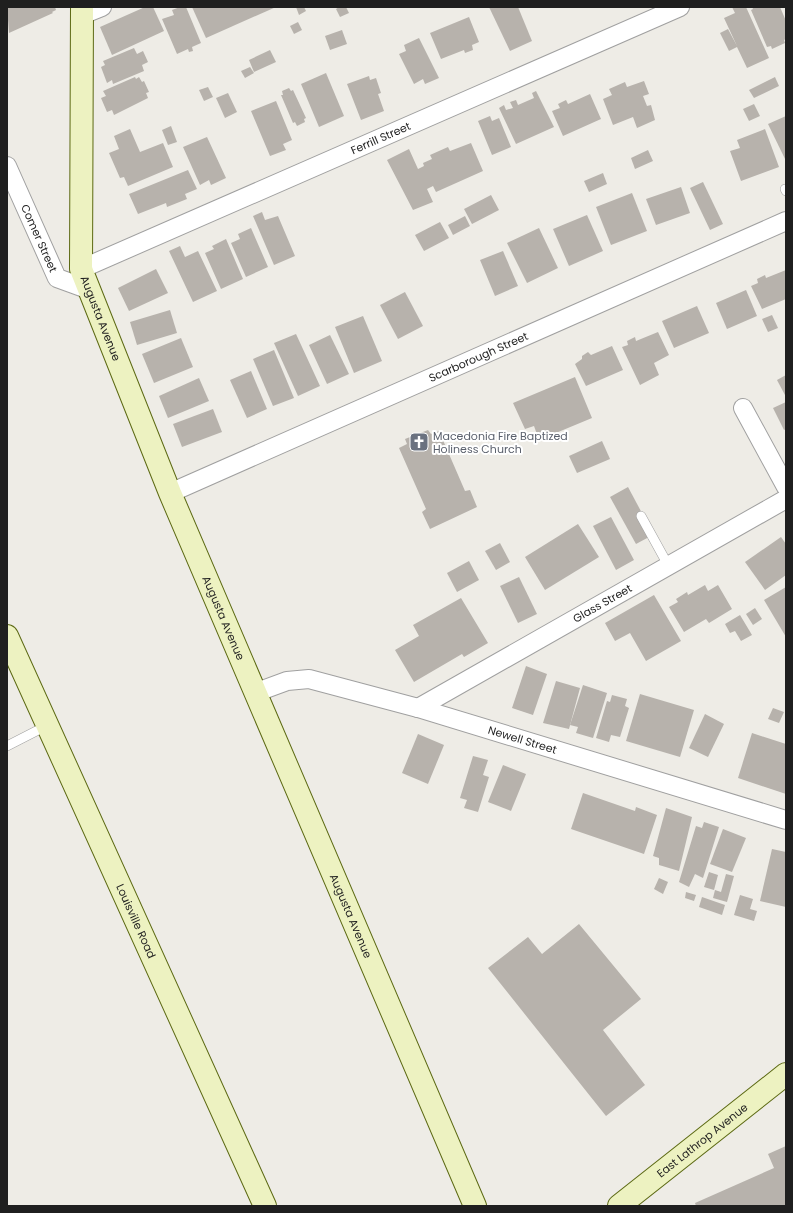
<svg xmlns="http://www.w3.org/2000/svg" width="793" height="1213" font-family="Poppins,sans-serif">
<rect width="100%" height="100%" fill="#eeece6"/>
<g fill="#b7b2ac">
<path d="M7 7H55L56 10 52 12 53 13 9 33Z"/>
<path d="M145 7H153L164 31 112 55 100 27Z"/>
<path d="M180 7H186L201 43 192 47 193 51 189 52 188 49 177 54 162 19 174 15 172 10Z"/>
<path d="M192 7H276L206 38Z"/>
<path d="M296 7H304L306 11 299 15Z"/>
<path d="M339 7H346L349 13 340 17 336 9Z"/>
<path d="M489 7H518L532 41 510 51Z"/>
<path d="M732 7H746L769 58 747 68 737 47 729 51 720 33 728 29 737 46 724 18 735 13Z"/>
<path d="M752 7H780L786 21V39L784 40 785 43 772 49 771 46 767 47 751 10 753 9Z"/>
<path d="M469 17 479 42 472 45 473 50 465 53 464 50 441 59 430 33Z"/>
<path d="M298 22 302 30 294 34 290 26Z"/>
<path d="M342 30 347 44 330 50 325 36Z"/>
<path d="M419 38 439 78 425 84 423 79 414 84 399 54 406 51 404 45Z"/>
<path d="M134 48 137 54 143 51 148 62 142 65 144 71 113 84 112 80 107 83 101 67 105 65 103 61Z"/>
<path d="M270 50 276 62 254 72 249 60Z"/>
<path d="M250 67 254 73 245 78 241 71Z"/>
<path d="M326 73 344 116 319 127 301 84Z"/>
<path d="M369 76 370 80 376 78 381 93 378 94 384 111 361 120 347 84Z"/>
<path d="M135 77 136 79 139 77 142 82 144 81 149 92 146 93 148 98 114 115 112 110 107 112 101 98 106 96 103 91Z"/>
<path d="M775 77 779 86 754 98 749 90Z"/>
<path d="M644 81 649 94 643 96 647 106 651 105 655 120 637 128 633 117 613 125 603 99 612 95 609 89 625 82 627 87Z"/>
<path d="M208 87 213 97 204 101 199 90Z"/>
<path d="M289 88 291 91 293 90 306 118 304 119 305 122 297 126 295 122 293 123 281 95H283L282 91Z"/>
<path d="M536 91 554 127 516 144 499 108 504 105 506 110 513 108 510 102 516 100 518 105 534 98 532 93Z"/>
<path d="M228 93 237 112 225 118 216 98Z"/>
<path d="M590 94 601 119 563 136 552 111 560 108 558 104 566 100 568 104Z"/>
<path d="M276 101 292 140 283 144 286 150 270 156 251 111Z"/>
<path d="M754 104 760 116 749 121 743 109Z"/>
<path d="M490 116 492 121 499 118 511 147 492 155 478 121Z"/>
<path d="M786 116V161L768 124Z"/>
<path d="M171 126 177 142 168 145 162 130Z"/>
<path d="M130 129 140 152 163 143 173 167 128 186 124 177 120 178 109 153 119 149 114 136Z"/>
<path d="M765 129 779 167 741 181 730 151 740 148 737 140Z"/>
<path d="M207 137 226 178 211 185 209 180 200 185 183 147Z"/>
<path d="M471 143 483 171 436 192 433 186 427 189 433 202 413 210 387 160 409 149 418 169 424 166 423 163 432 159 430 155 448 147 450 151Z"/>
<path d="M648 150 653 161 635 169 631 158Z"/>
<path d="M188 170 197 189 185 194 187 199 167 207 166 203 138 214 129 194Z"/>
<path d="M603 173 607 184 589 192 584 181Z"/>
<path d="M703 182 723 224 710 230 690 188Z"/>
<path d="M681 187 690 213 656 225 646 199Z"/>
<path d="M632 193 647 231 611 245 596 207Z"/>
<path d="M491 195 499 210 472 224 464 209Z"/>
<path d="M262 212 265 220 278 216 295 256 274 265 253 216Z"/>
<path d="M587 215 603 251 569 266 553 229Z"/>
<path d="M465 216 470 226 453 235 448 225Z"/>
<path d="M440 222 449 238 424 251 415 235Z"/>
<path d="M251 228 268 267 246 277 231 243 240 239 238 234Z"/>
<path d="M539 228 558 268 527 283 507 243Z"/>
<path d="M226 239 243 279 221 289 205 253 214 249 212 246Z"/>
<path d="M180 246 185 257 198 251 217 291 193 302 169 251Z"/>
<path d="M503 251 518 286 495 296 480 260Z"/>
<path d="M156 269 168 293 129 311 118 288Z"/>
<path d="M786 270V299L762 309 751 286 758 283 757 279 765 275 766 278Z"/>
<path d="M746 290 757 316 727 329 716 303Z"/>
<path d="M405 292 423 326 398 339 380 305Z"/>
<path d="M697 306 709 333 674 348 662 321Z"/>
<path d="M170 310 177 333 137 345 130 322Z"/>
<path d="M772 315 778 328 768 332 762 319Z"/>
<path d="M363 316 382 361 354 373 335 327Z"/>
<path d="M658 332 669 355 654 363 659 375 640 385 622 347 628 345 627 341 635 337 636 341Z"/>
<path d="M296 334 320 386 298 396 274 343Z"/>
<path d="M330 335 349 374 327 384 309 345Z"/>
<path d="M181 338 193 367 154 383 142 354Z"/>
<path d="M612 346 623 370 586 386 575 364 582 359V356L588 352 591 355Z"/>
<path d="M274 350 294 398 273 406 253 359Z"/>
<path d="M251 371 267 409 247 418 230 380Z"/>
<path d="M786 375V397L777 380Z"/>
<path d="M575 377 592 418 539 440 534 426 525 429 513 403Z"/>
<path d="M199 378 209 401 168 418 159 396Z"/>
<path d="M786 402V429L784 430 773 408Z"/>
<path d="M213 409 222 432 182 447 173 424Z"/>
<path d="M428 430 431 434 439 431 465 491 470 490 477 507 430 529 422 512 426 509 399 448 407 444 405 439Z"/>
<path d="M602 441 610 459 577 473 569 456Z"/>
<path d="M628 487 643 515 649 537 636 544 610 497Z"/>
<path d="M611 517 634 560 616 570 593 526Z"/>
<path d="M578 524 599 557 545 590 525 557Z"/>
<path d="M781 537 786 544V575L765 590 745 562Z"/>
<path d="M500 543 510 562 496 570 485 551Z"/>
<path d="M469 561 479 580 457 592 447 573Z"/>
<path d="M519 577 537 614 518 623 500 586Z"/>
<path d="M705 585 708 591 718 585 732 609 709 623 706 619 684 632 669 607 678 602 676 599 687 592 688 595Z"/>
<path d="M786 587V637L764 600Z"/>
<path d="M654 595 681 641 646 661 630 633 615 641 605 623Z"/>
<path d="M461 598 488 643 464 657 462 654 414 682 395 650 419 636 413 625Z"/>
<path d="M755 608 762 619 753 625 746 614Z"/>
<path d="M740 615 752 635 741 641 735 631 730 633 725 624Z"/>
<path d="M526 666 547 674 533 715 512 708Z"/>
<path d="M556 681 580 688 569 729 543 723Z"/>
<path d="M583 685 607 693 593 738 576 733 578 727 570 725Z"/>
<path d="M640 694 694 710 680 757 626 741Z"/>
<path d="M612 695 627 699 625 706 629 708 620 737 611 735 609 742 596 738 607 701 610 702Z"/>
<path d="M773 708 784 712 779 723 768 719Z"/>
<path d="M705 714 724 724 708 757 689 748Z"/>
<path d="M752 733 786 744V794L738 778Z"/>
<path d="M418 734 444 745 428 784 402 773Z"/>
<path d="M473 756 488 760 483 775 489 777 478 812 464 808 467 800 460 798Z"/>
<path d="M503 765 526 774 511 811 488 802Z"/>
<path d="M583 793 635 811 636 807 657 815 644 854 571 829Z"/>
<path d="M666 808 692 817 679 871 659 865V858L653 856Z"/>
<path d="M704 822 719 827 703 878 695 874 689 887 679 882 696 826 702 828Z"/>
<path d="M723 829 746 838 732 872 710 864Z"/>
<path d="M772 849 786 852V907L760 901Z"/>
<path d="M709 872 718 875 714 890 704 887Z"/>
<path d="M726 874 734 876 727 902 713 898 715 890 721 892Z"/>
<path d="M659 878 668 882 663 894 654 889Z"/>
<path d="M686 892 696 895 694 901 685 898Z"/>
<path d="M740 895 753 899 750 909 757 911 754 921 734 915Z"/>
<path d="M702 897 725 905 722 915 699 907Z"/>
<path d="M579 924 641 999 603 1030 645 1085 606 1116 488 968 528 937 542 954Z"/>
<path d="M786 1146V1206H696L695 1203 774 1168 768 1154Z"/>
</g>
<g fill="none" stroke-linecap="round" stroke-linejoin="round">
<g stroke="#a0a0a0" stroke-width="10">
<g id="lane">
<path d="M785 189 786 191"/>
<path d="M641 516 668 565"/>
<path d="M7 746 48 725"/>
</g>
</g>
<g stroke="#a0a0a0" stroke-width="20">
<g id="street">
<path d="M82 15 102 7"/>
<path id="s1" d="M7 166 57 278 90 290"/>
<path id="s2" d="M81 269 680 7"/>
<path d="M743 408 786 487"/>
<path id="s3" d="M170 493 786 221"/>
<path id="s4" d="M257 692 287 681 309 679 418 708 786 820"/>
<path id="s5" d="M418 708 786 499"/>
</g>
</g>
<g stroke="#5c6913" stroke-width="24">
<g id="secondary">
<path id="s6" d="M82 7 81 269 170 493 475 1206"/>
<path id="s7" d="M7 636 265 1206"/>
<path id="s8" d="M619 1206 786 1074"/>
</g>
</g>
<use href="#lane" stroke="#fff" stroke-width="9"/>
<use href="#street" stroke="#fff" stroke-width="18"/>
<use href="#secondary" stroke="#edf2c1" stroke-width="22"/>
</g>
<defs>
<g id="church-square" transform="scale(1)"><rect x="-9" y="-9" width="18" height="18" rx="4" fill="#6b7280" stroke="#fff"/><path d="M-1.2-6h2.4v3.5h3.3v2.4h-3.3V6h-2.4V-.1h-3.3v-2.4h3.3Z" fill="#fff"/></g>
</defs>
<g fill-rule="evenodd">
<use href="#church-square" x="419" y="442"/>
</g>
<g text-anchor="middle" stroke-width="4" stroke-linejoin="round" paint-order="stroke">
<g font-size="11" fill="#1f1f1f" stroke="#fff">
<text dy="4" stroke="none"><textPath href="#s2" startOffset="327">Ferrill Street</textPath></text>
<text dy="4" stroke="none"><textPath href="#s1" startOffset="79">Comer Street</textPath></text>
<text dy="4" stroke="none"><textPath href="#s6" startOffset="315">Augusta Avenue</textPath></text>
<text dy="4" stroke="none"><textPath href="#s3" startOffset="337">Scarborough Street</textPath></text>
<text dy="4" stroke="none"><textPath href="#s5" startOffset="212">Glass Street</textPath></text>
<text dy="4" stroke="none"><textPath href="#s6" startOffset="639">Augusta Avenue</textPath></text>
<text dy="4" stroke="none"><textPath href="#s4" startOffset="276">Newell Street</textPath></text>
<text dy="4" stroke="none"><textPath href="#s6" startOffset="963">Augusta Avenue</textPath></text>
<text dy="4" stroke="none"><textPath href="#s7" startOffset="313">Louisville Road</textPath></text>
<text dy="4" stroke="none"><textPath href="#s8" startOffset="106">East Lathrop Avenue</textPath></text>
</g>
<g font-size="11" fill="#5b616d" stroke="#fff" text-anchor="start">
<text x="433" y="440">Macedonia Fire Baptized<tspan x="433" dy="13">Holiness Church</tspan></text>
</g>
</g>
<rect width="793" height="1213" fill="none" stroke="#1f1f1f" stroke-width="16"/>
</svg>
